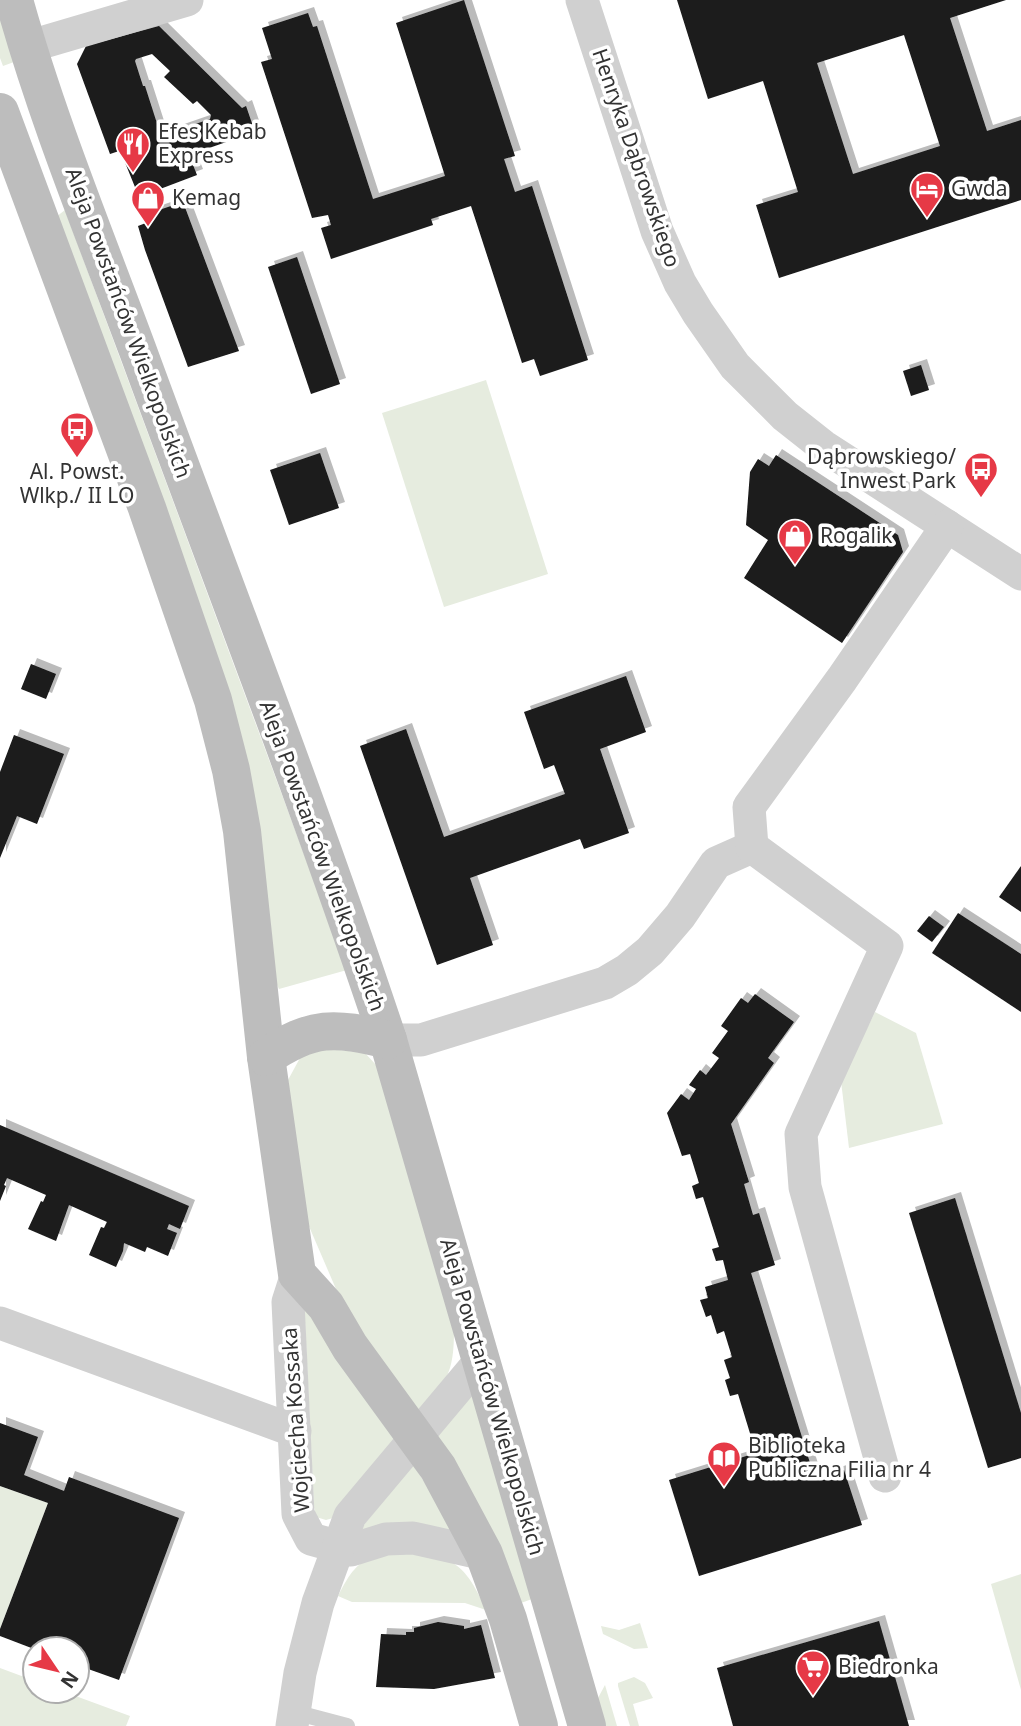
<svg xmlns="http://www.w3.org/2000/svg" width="1021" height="1726" font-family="'Noto Sans',sans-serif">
<defs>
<filter id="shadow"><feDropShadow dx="6" dy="-6" stdDeviation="0" flood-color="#0004"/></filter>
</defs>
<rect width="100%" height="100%" fill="#fff"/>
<g fill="#e6ecdf">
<path d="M0 15 14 62 3 66 0 58Z"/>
<path d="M65 210 347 970 279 989 275 981 56 217Z"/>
<path d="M486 380 548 574 444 607 382 413Z"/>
<path d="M875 1012 916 1033 943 1124 849 1148 841 1081Z"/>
<path d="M316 1047 365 1053 377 1066 454 1330C454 1375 446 1380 421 1414L380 1361 336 1289 305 1217 288 1080 300 1058Z"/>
<path d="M304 1301 397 1440 333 1518 326 1520 316 1517 314 1507Z"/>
<path d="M473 1392 532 1599 521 1603 437 1437Z"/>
<path d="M413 1464 457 1535 355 1536Z"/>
<path d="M0 1486 48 1503 0 1629Z"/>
<path d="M380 1551C441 1558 459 1547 486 1610L465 1603 352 1602 338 1596C351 1571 355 1565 380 1551Z"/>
<path d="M1021 1574V1690L991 1584Z"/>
<path d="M640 1623 648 1648 634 1649 603 1634 601 1626 619 1630Z"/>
<path d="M0 1668 35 1681V1691H62L130 1716 126 1726H0Z"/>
<path d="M634 1677 645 1683 653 1698 633 1704 639 1726H630L618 1686V1683Z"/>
<path d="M605 1685 617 1726H605L598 1698Z"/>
</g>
<g fill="#1a1a1a" fill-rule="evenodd" filter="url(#shadow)">
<path d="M464 0 515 156 504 159 515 192 532 186 588 360 540 376 534 359 522 363 471 206 431 219 433 225 331 259 321 228 331 225 328 215 312 218 261 62 272 59 262 28 308 13 313 27 317 26 373 199 445 176 396 23Z"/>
<path d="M677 0H1006L950 18 987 131 1021 120V200L779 278 756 205 798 192 763 81 708 99ZM904 35 940 146 853 174 817 63Z"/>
<path d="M159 26 242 108 246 106 255 132 189 155 197 175 139 197 124 160 131 158 128 148 110 154 77 64 86 46ZM152 54 170 71 164 77 193 104 197 101 211 115 210 119 161 136 145 86H143L135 61 136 59Z"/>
<path d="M183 202 239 351 188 367 145 250 138 226 151 221 150 213Z"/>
<path d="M297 257 340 384 311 394 268 267Z"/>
<path d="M921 365 929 390 911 396 903 371Z"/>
<path d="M320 453 339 508 289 525 270 470Z"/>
<path d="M776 455 898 535 903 552 842 643 744 578 768 540 746 525 750 472 758 459 769 466Z"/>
<path d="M31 664 56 674 46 699 21 689Z"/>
<path d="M626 676 646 732 600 749 629 833 584 849 580 839 470 878 493 945 437 965 360 746 406 729 444 837 565 794 554 765 544 769 524 712Z"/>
<path d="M14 735 64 754 37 824 17 816 0 858V772Z"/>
<path d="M1021 866V912L999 897Z"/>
<path d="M958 913 1021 954V1012L932 953Z"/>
<path d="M929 916 944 927 932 942 917 931Z"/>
<path d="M755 994 794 1022 768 1058 774 1063 731 1124 749 1182 744 1184 753 1215 759 1213 775 1265 751 1273 815 1479 844 1470 862 1525 699 1576 669 1480 756 1453 738 1394 730 1396 725 1380 730 1378 724 1360 732 1357 724 1331 717 1334 711 1315 706 1317 700 1300 708 1298 705 1287 728 1280 723 1260 716 1261 712 1249 719 1247 703 1197 696 1199 692 1186 699 1183 690 1154 682 1156 667 1113 681 1094 689 1100 696 1089 689 1085 700 1070 706 1075 719 1058 712 1053 728 1031 721 1026 741 998 748 1003Z"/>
<path d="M0 1125 189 1206 180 1229 169 1224 167 1229 177 1233 168 1256 147 1247 145 1252 124 1243 123 1251 116 1267 89 1255 101 1227 104 1228 107 1222 69 1205 56 1241 28 1229 41 1201 43 1202 46 1195 7 1178 4 1185 6 1186 0 1201Z"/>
<path d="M955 1198 1021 1413V1458L988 1468 909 1213Z"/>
<path d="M0 1423 38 1437 24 1475 64 1491 69 1477 179 1518 119 1680 77 1665V1649H34L0 1636V1629L48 1503 0 1486Z"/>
<path d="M879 1621 909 1726H733L717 1668Z"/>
<path d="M438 1622 464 1626V1629L481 1625 495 1678 434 1689 376 1687 381 1634 406 1635V1632H414V1628Z"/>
</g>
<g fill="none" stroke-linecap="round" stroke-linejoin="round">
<path stroke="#d0d0d0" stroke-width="16" d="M294 1712 347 1726"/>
<g stroke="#d0d0d0" stroke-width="33">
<path d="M582 0 657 231 680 283 698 313 735 366 785 416 823 446 1021 574"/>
<path d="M27 47 187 0"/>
<path d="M388 1040H421L605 983 627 970 650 951 680 916 716 863 752 847"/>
<path d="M297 1274 288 1302 298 1514 311 1539 351 1550 386 1539 413 1538 484 1554"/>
<path d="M0 1323 295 1431"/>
<path d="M885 1476 805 1187 801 1134 887 946 752 847 749 807 842 679 947 526"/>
<path d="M292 1726 300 1673 318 1603 350 1516 481 1360"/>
</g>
<g stroke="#bdbdbd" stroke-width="38">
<path d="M14 0C47 119 95 235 138 351 222 580 311 808 388 1040L587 1726"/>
<path d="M0 112 147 508 213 700 231 770 242 831 266 1057 297 1274 326 1306 350 1347 438 1468 484 1554 508 1619 539 1726"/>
<path d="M266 1057C313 1025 334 1027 388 1040"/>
</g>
</g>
<defs>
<g id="restaurant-pin" transform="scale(1.75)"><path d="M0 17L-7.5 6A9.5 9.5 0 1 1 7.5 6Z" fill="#e63946" stroke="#fff"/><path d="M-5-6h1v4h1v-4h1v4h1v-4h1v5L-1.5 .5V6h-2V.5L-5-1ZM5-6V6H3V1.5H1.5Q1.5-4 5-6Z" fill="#fff"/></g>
<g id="hotel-pin" transform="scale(1.75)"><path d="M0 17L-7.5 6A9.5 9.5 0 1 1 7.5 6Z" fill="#e63946" stroke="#fff"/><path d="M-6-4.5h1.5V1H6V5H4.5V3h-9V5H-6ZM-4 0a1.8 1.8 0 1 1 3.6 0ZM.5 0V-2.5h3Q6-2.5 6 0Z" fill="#fff"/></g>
<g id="shop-pin" transform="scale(1.75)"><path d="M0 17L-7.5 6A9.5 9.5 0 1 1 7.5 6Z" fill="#e63946" stroke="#fff"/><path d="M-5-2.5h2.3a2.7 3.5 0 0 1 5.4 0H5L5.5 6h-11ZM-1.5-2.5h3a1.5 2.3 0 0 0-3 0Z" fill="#fff"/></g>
<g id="bus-pin" transform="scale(1.75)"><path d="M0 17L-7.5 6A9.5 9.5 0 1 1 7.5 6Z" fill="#e63946" stroke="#fff"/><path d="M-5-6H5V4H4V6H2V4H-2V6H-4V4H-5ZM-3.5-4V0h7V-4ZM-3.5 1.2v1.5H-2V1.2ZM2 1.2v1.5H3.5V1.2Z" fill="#fff"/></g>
<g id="library-pin" transform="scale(1.75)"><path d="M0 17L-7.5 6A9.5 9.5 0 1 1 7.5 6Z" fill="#e63946" stroke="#fff"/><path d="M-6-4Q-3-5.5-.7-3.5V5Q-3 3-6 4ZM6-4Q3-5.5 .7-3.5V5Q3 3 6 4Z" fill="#fff"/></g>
<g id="supermarket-pin" transform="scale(1.75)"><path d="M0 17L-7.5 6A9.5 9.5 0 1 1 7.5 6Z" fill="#e63946" stroke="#fff"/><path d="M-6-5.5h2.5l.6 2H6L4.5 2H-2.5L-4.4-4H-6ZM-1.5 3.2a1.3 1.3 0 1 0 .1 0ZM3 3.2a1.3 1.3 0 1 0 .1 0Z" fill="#fff"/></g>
</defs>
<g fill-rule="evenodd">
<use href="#restaurant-pin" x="133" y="144"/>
<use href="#hotel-pin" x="927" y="189"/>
<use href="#shop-pin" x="148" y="198"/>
<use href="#bus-pin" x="77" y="429"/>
<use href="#bus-pin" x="981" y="469"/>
<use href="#shop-pin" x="795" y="536"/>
<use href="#library-pin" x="724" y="1458"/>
<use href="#supermarket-pin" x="813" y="1667"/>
</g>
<g text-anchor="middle" stroke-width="7" stroke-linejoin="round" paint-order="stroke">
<g font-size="21" fill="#333" stroke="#fff" text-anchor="start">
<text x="158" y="139">Efes Kebab<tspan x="158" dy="24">Express</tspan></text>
<text x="951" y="196">Gwda</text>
<text x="172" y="205">Kemag</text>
<text x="956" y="464" text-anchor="end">Dąbrowskiego/<tspan x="956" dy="24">Inwest Park</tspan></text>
<text x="77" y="479" text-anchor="middle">Al. Powst.<tspan x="77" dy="24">Wlkp./ II LO</tspan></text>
<text x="820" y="543">Rogalik</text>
<text x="748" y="1453">Biblioteka<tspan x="748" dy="24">Publiczna Filia nr 4</tspan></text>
<text x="838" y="1674">Biedronka</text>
</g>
<g font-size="21" fill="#333" stroke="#fff">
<text transform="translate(636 158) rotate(71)" y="7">Henryka Dąbrowskiego</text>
<text transform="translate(128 323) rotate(70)" y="7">Aleja Powstańców Wielkopolskich</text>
<text transform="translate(322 856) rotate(70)" y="7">Aleja Powstańców Wielkopolskich</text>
<text transform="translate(492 1397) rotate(74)" y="7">Aleja Powstańców Wielkopolskich</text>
<text transform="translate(296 1420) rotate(-94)" y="7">Wojciecha Kossaka</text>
</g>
</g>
<g transform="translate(56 1670) rotate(125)"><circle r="33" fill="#ffffff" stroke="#adadad" stroke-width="2"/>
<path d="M0-5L12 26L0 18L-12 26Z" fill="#e63946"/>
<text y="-10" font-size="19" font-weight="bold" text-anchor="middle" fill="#333333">N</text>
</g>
</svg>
